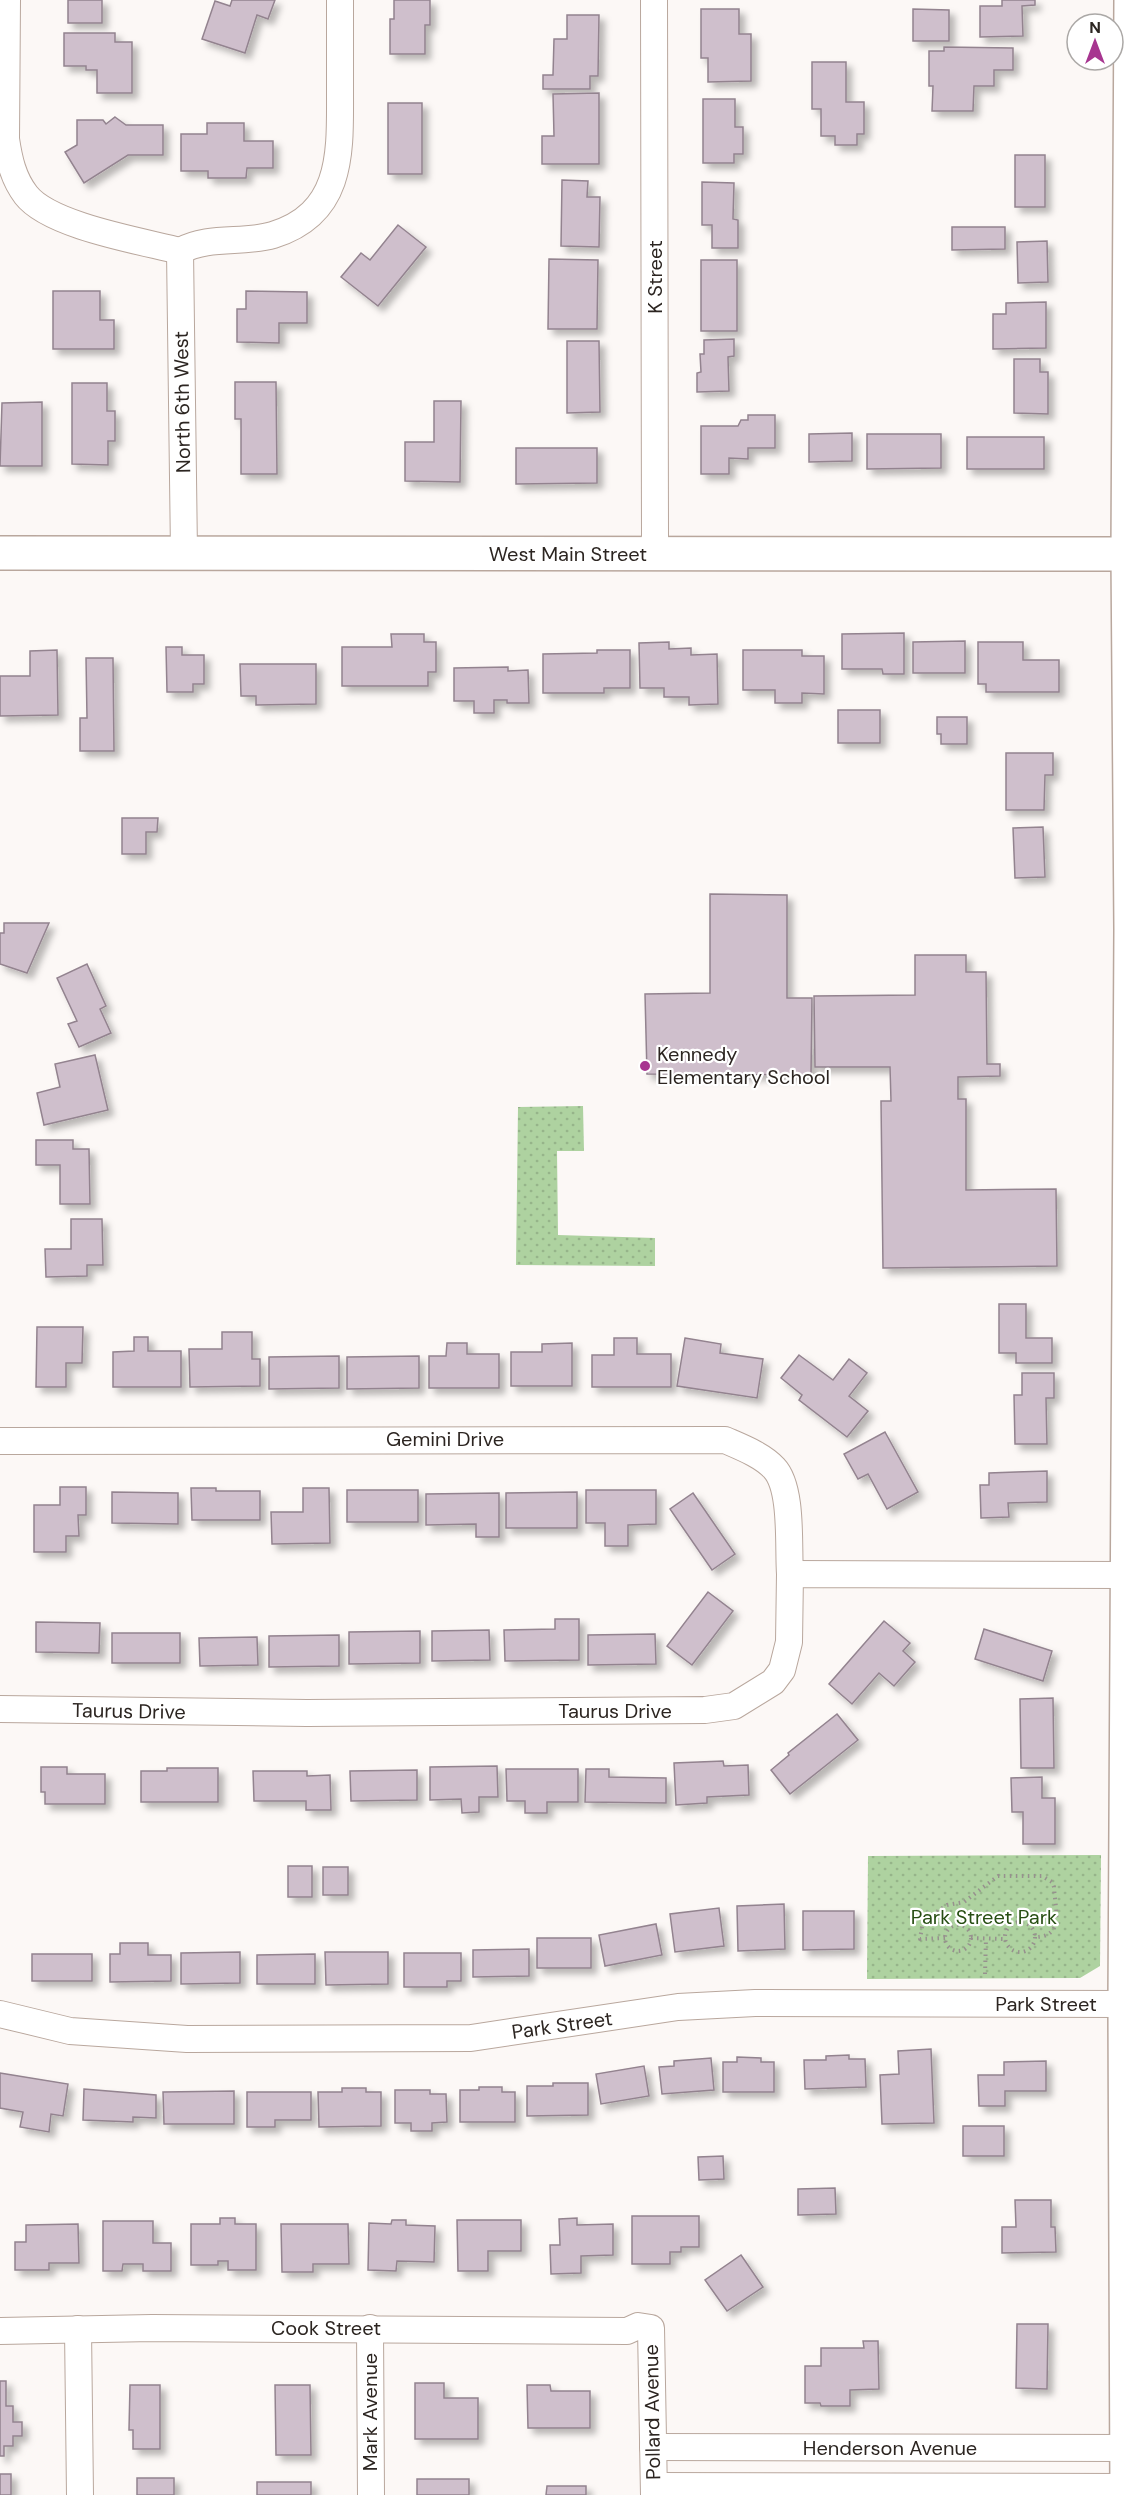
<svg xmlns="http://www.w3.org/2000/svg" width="1137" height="2495" font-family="'DM Sans',sans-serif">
<defs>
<pattern id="green-dots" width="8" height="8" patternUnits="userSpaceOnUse" patternTransform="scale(1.5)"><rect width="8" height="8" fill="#aed2a0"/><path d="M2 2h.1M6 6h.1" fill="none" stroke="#96b48a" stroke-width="1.8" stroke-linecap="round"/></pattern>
<filter id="shadow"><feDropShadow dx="5.5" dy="5.5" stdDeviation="3" flood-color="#0004"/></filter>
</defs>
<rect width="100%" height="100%" fill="#fcf8f6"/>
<g fill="url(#green-dots)">
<path d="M583 1106 584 1151H557L558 1235 655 1238V1266L516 1265 518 1107Z"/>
<path d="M1101 1855 1100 1966 1080 1978 867 1979 868 1856Z"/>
</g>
<g fill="#cfbfcc" stroke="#93838f" stroke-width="1.5" filter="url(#shadow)">
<rect x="68" y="0" width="34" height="23"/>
<path d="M232 0H275L268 19 257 15 245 53 202 39 215 1 230 6Z"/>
<path d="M394 0H430V25H425V54H390V19H394Z"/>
<path d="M1002 0H1035V5L1022 6 1023 36 980 37V6H1002Z"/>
<path d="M701 9H739V34H751V81L708 82V58H701Z"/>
<path d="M913 9 949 10V41H913Z"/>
<path d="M567 15H599L598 76H590V89H543V75H553L554 39H567Z"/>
<path d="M64 33H115V42H132V93H97V70H86V66H64Z"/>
<path d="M944 47 1013 48V70H994V86H974L973 111H932L933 86H929V51H944Z"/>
<path d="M812 62H846V102H864V134H857V145H835V136H821V109H812Z"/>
<path d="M599 93V164H542V136H554L553 94Z"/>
<path d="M703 99H735V127H743V154H734V163H703Z"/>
<rect x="388" y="103" width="34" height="71"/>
<path d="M115 117 126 125H163V155H128L84 183 65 152 77 145V120H103L106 124Z"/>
<path d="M207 123H244V141H273V168H247L246 178H208V171H181V134H207Z"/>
<rect x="1015" y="155" width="30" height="52"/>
<path d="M562 180 588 181 587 197H600L599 247 561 246Z"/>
<path d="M702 182 734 183 733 219 738 220V248H712V225H702Z"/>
<path d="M398 225 426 247 378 306 341 277 361 253 370 260Z"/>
<path d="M952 227H1005V249L952 250Z"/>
<path d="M1047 241 1048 282 1018 283 1017 242Z"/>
<path d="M549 259 598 260 597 329H548Z"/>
<rect x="701" y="260" width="36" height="71"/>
<path d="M53 291H100V320H114V349H53Z"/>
<path d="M246 291 307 292V323H279V343L237 342V309H246Z"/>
<path d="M1046 302V348L993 349V314H1006V303Z"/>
<path d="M734 339V356L728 357 729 391 697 392V373L701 372 700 354H704V340Z"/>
<path d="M567 341H599L600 412 567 413Z"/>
<path d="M1014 359H1040V372H1048V414L1014 413Z"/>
<path d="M235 382H276L277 474H241V419H235Z"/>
<path d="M72 383H107V411H115V441H108V465L72 464Z"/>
<path d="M434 401H461L460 482 405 481V442H434Z"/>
<path d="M42 402V466H0L2 403Z"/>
<path d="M748 415H775V448H748V459L729 458V474H701V426H738L741 420H748Z"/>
<path d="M852 433V461L809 462V434Z"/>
<path d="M867 434H941V468L867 469Z"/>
<rect x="967" y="437" width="77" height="32"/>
<path d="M516 448H597V483L516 484Z"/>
<path d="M904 633V674H883L882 669H842V634Z"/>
<path d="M391 634H424V642H436V672H428V686H342V647H392Z"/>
<path d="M965 641V673H913V642Z"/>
<path d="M669 642V649L691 648V655L717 654 718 704 689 705V697H664V688H640L639 643Z"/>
<path d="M978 642H1023V660H1059V692H986V684H978Z"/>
<path d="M166 647H182V655H204V684H193V692H167Z"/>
<path d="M57 650 58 715 0 716V676H30V651Z"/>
<path d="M597 650H630V688H604V693H543V654L597 653Z"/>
<path d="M743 650H802V656H824V694L802 693V703H775V690H743Z"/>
<path d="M86 658H113L114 751H80V718H87Z"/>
<path d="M240 664H316V704L256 705V696H241Z"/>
<path d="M508 667V671L528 670 529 703H507V700H494V713H474V701H454V668Z"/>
<rect x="838" y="710" width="42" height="33"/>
<path d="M937 717H967V744H941V734H937Z"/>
<path d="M1006 753H1053V775H1045L1044 810H1006Z"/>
<path d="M122 818H158L157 832H146V854H122Z"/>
<path d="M1043 827 1045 877 1015 878 1013 828Z"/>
<path d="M710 894 787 895V998H812L811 1075 647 1074 645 994 710 993Z"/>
<path d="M4 923H49L27 973 0 964V933H4Z"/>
<path d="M915 955H966V972H986L987 1064H1000V1076L958 1077V1099H966V1190L1056 1189 1057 1266 883 1268 881 1101H891L890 1067H815L814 996 915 995Z"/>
<path d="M87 964 106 1006 100 1009 111 1033 79 1047 68 1024 77 1021 57 978Z"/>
<path d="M95 1055 108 1110 44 1125 37 1093 60 1087 55 1064Z"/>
<path d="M36 1140H73V1149H89L90 1204H60V1165H36Z"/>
<path d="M71 1219H102L103 1265H87V1276L46 1277 45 1249H71Z"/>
<path d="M999 1304H1026V1338H1052V1363H1016V1353H999Z"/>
<path d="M37 1327H83L82 1363H66V1387H36Z"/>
<path d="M222 1332H252V1359H260V1386L190 1387 189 1349H222Z"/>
<path d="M134 1337H148V1351H181V1387H113V1352L134 1351Z"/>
<path d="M614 1338H637V1354H671V1387H592V1355H614Z"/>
<path d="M685 1338 721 1344 720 1353 763 1359 757 1398 677 1386Z"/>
<path d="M447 1343H467V1354H499V1388H429V1356H446Z"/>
<path d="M572 1343V1386H511V1352H542V1344Z"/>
<path d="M799 1355 833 1380 849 1359 867 1373 849 1396 868 1411 847 1437 799 1400 802 1395 781 1378Z"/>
<path d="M339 1356V1388L269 1389V1357Z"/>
<path d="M419 1356V1388L347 1389V1357Z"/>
<path d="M1022 1373H1054V1398H1046L1047 1444H1015L1014 1395H1022Z"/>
<path d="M885 1432 918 1492 887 1509 868 1474 858 1479 844 1454Z"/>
<path d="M1047 1471V1502L1008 1503 1009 1517 981 1518 980 1485H989V1473Z"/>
<path d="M60 1487H86V1515H78L79 1536H66V1552H34V1505H60Z"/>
<path d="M191 1488H216V1491H260V1520H192Z"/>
<path d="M303 1488H329L330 1543 272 1544 271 1512H303Z"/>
<rect x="347" y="1490" width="71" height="32"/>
<path d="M586 1490H656V1524L628 1525V1546H605V1523H586Z"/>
<path d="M112 1492 178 1493V1524L112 1523Z"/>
<path d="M577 1492V1528H506V1493Z"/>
<path d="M499 1493V1537H476V1524L426 1525V1494Z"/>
<path d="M693 1493 735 1554 712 1570 670 1509Z"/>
<path d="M708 1592 733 1611 692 1665 667 1646Z"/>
<path d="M555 1619H579V1660L505 1661 504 1630 555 1629Z"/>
<path d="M884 1621 910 1643 903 1651 915 1662 894 1686 879 1673 852 1704 829 1684Z"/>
<path d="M36 1622 100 1623 99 1653 36 1652Z"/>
<path d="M984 1629 1052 1651 1043 1681 975 1659Z"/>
<path d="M489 1630 490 1660 432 1661V1631Z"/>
<path d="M420 1631V1663L349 1664V1632Z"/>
<rect x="112" y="1633" width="68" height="30"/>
<path d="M655 1634 656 1664 588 1665V1635Z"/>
<path d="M339 1635V1666L269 1667V1636Z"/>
<path d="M257 1637 258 1665 200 1666 199 1638Z"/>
<path d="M1053 1698 1054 1768H1021L1020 1699Z"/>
<path d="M837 1714 858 1740 790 1794 771 1770 789 1755 788 1753Z"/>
<path d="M723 1761 724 1766 748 1765 749 1795 707 1797V1803L676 1805 674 1763Z"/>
<path d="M497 1766 498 1797H479V1812L462 1813 461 1799 430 1800V1767Z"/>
<path d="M41 1767H67V1774H105V1804H45V1792H41Z"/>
<path d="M167 1768H218V1802H141V1771H167Z"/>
<path d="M506 1769H578V1802H547V1813H525V1801H507Z"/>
<path d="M586 1769H609V1777L666 1778V1803L585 1802Z"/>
<path d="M417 1770V1800L351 1801 350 1771Z"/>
<path d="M253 1771H307V1776L330 1775 331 1810H306V1801H254Z"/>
<path d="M1042 1777V1798H1055V1844H1023V1812H1012L1011 1778Z"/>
<rect x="288" y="1866" width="24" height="31"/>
<rect x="323" y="1867" width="25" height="28"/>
<path d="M784 1904 785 1949 738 1951 737 1906Z"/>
<path d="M719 1908 724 1946 675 1952 670 1914Z"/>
<path d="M803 1911H854V1949L803 1950Z"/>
<path d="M656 1924 662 1955 605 1966 599 1935Z"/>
<rect x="537" y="1938" width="54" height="30"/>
<path d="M120 1943H148V1955H171V1981L110 1982V1954H120Z"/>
<path d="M529 1949V1976L473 1977V1950Z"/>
<path d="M240 1952V1983L181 1984V1953Z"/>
<path d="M325 1952H388V1984L326 1985Z"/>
<path d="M404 1953H461V1981H447V1987H404Z"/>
<rect x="32" y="1954" width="60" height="27"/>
<path d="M315 1954V1984H257V1955Z"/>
<path d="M931 2049 934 2123 882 2124 880 2075 899 2074 898 2051Z"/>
<path d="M849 2055V2059H865L866 2087 805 2089 804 2060H826V2056Z"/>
<path d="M737 2057 761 2058V2062H774V2092H723V2062H737Z"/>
<path d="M711 2058 714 2090 662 2094 659 2067 674 2066V2061Z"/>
<path d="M1046 2061V2091H1005V2106H979L978 2075H1004V2062Z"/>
<path d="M644 2066 649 2096 601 2104 596 2074Z"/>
<path d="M0 2073 68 2084 63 2116 51 2114 49 2132 20 2127 23 2112 0 2108Z"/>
<path d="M553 2083H588V2115L527 2116V2086H553Z"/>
<path d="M479 2087H502V2092H515V2122H460V2090H479Z"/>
<path d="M342 2088H366V2092H381V2126L319 2127 318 2092H342Z"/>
<path d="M84 2089 156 2095V2118L133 2117V2122L83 2120Z"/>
<path d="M395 2090H430V2094H446L447 2122 432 2123V2131H411V2123H395Z"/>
<path d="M234 2091V2124H164L163 2092Z"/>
<path d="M247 2092H311V2120H275V2127H247Z"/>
<rect x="963" y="2126" width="41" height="30"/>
<path d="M723 2156 724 2179 699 2180 698 2157Z"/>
<path d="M835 2188 836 2214 798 2215V2189Z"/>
<path d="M1015 2200H1051V2227H1055L1056 2252 1002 2253V2227H1016Z"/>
<path d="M632 2216H699V2247H681V2252H670V2264H632Z"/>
<path d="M220 2218H235V2224H256V2270H228V2261H218V2265H191V2224H220Z"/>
<path d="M577 2218V2225L613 2224V2255L581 2256V2273L551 2274 550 2245H560L559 2219Z"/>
<path d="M392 2220H406V2225L435 2226 434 2262 397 2261 396 2271 368 2270 369 2223 391 2224Z"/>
<path d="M457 2220H521V2251H488V2271H458Z"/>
<path d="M103 2221H153V2243H171V2271H143V2264H123L122 2271H103Z"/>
<path d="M78 2224 79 2263H49V2270H15V2242H26V2225Z"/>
<path d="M281 2224H348L349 2264H313V2272H282Z"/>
<path d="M741 2255 763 2287 727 2311 705 2280Z"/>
<path d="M1017 2324H1048L1047 2389 1016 2388Z"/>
<path d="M863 2341H878L879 2389 850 2390V2406H821L820 2403H805V2366H821V2348H864Z"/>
<path d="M0 2381H6V2406H13V2422H22V2436H13V2446H4V2456H0Z"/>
<path d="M415 2383H444V2398H478V2439H415Z"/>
<path d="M130 2385H160V2449H133V2430H129Z"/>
<path d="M275 2385H310L311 2455H276Z"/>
<path d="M527 2385H550L551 2391H590V2428H528Z"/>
<rect x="0" y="2474" width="11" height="21"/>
<rect x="137" y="2478" width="37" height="17"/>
<rect x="417" y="2479" width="52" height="16"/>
<rect x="257" y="2482" width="54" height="13"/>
<path d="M547 2486H586V2495H546Z"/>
</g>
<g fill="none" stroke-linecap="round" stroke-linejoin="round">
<g stroke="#b9a79d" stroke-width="28">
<g id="street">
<path d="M7 0 6 139C9 159 13 178 26 195 50 226 141 241 180 251"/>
<path d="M180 251C209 235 243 244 273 235 344 213 340 151 340 91 340 61 340 30 340 0"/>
<path d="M180 251 184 553"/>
<path d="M653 554 655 536 654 0"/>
<path d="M0 1441 725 1440C741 1447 762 1455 774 1468 793 1488 788 1546 790 1574"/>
<path d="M0 1709 307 1713 705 1710 734 1706 773 1682 782 1670 789 1642 790 1574 1126 1575"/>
<path d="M0 2014 70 2031 187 2039 471 2038 678 2007 755 2003 1125 2004"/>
<path d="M370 2328 371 2495"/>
<path d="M78 2329 80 2495"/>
<path d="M0 2331 152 2328 627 2331 638 2326 651 2328 654 2495"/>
<path d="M653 2447 1128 2448"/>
<path d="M654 2486 1127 2487"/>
</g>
</g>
<g stroke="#b9a79d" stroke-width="36">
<path id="secondary" d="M1127 2495 1125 2004 1131 929 1128 554 1131 0"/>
</g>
<g stroke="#b9a79d" stroke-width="36">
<path id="primary" d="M0 553 1137 554"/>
</g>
<g stroke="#97918e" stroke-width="4" stroke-dasharray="1.5 4.5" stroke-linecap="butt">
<circle cx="1020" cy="1937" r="15"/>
<circle cx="958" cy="1938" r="13"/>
<path d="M945 1938 920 1939 923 1921 947 1905 964 1902 998 1876H1042L1052 1882 1054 1887C1055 1909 1065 1937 1035 1937"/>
<path d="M971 1938 1005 1939"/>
<path d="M985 1974 986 1938"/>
</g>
<use href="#street" stroke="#fff" stroke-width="26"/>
<use href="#secondary" stroke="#fff" stroke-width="33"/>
<use href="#primary" stroke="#fff" stroke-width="33"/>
</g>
<circle fill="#a73590" stroke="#fff" stroke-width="2" cx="645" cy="1066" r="6"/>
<g text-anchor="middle" stroke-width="4.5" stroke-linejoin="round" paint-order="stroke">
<g font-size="20" fill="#2c2521" stroke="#fff">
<text transform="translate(655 277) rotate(-90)" y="7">K Street</text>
<text transform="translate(182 402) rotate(-91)" y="7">North 6th West</text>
<text x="568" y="561">West Main Street</text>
<text x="445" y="1446">Gemini Drive</text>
<text transform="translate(129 1711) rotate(1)" y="7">Taurus Drive</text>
<text x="615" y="1718">Taurus Drive</text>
<text x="1046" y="2011">Park Street</text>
<text transform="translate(562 2025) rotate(-8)" y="7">Park Street</text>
<text x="326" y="2335">Cook Street</text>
<text transform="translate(370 2412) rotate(-90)" y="7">Mark Avenue</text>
<text transform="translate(652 2412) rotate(-91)" y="7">Pollard Avenue</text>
<text x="890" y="2455">Henderson Avenue</text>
</g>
<g font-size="20" fill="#2c2521" stroke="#fff" text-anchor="start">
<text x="657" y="1061">Kennedy<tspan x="657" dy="23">Elementary School</tspan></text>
</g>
<g font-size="20" fill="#274e13" stroke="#fff">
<text x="984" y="1924">Park Street Park</text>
</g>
</g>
<g transform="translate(1095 42)"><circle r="28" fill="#ffffff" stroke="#aba8a6" stroke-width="1.5"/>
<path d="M0-4.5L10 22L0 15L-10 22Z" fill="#a73590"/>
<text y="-9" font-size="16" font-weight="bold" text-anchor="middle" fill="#2c2521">N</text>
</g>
</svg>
